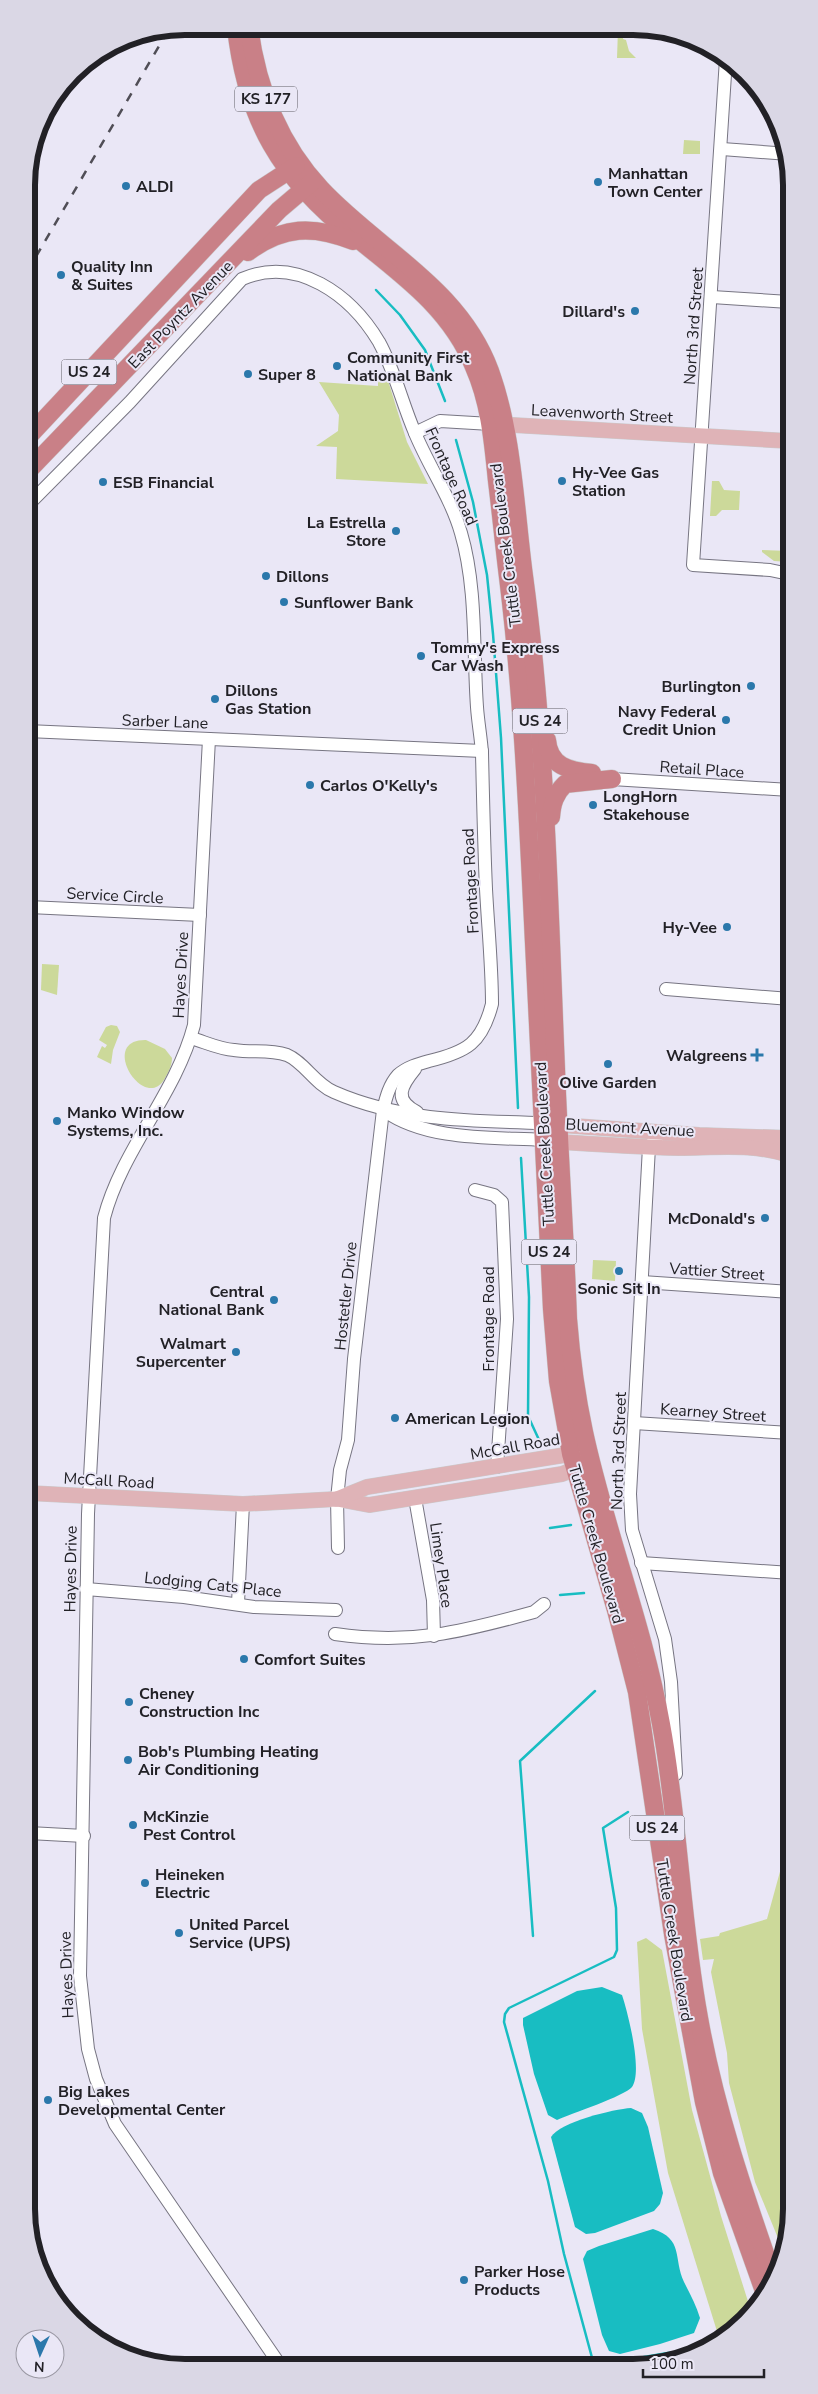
<svg xmlns="http://www.w3.org/2000/svg" width="818" height="2394" font-family="'Nunito Sans',sans-serif">
<rect width="100%" height="100%" fill="#eae7f6"/>
<g fill="#ccd99a">
<path d="M618 29H624L623 39 626 40 629 51 636 58H617Z"/>
<path d="M684 140 700 141V154H683Z"/>
<path d="M386 374 407 442 428 484 336 479 337 447 316 446 338 431 339 415 319 382 378 386V381Z"/>
<path d="M712 481H719L724 490 740 491 739 510H722L716 516H710Z"/>
<path d="M762 550 789 551V562L774 561 762 552Z"/>
<path d="M42 964 59 965 57 995 41 990Z"/>
<path d="M111 1025 117 1026 120 1032 113 1050 111 1064 97 1057 102 1046 105 1048 107 1045 99 1040 106 1027Z"/>
<path d="M146 1040 165 1049 172 1058C172 1066 168 1073 164 1080 143 1112 98 1039 146 1040Z"/>
<path d="M593 1260 616 1261 615 1281 592 1279Z"/>
<path d="M791 1855V2219L783 2257 780 2243 755 2182 729 2083 727 2053 711 1972 714 1959 703 1960 700 1939 719 1936 720 1933 767 1919 784 1857Z"/>
<path d="M646 1938 662 1950 692 2110 721 2216 752 2314 720 2341 668 2173 642 2029 637 1942Z"/>
</g>
<g fill="#18bdc2">
<path d="M602 1987 622 1995C628 2013 643 2072 632 2087 625 2096 570 2114 557 2120L548 2115 534 2074 523 2025V2018L577 1991Z"/>
<path d="M631 2108 642 2113 648 2127 663 2193 660 2204 654 2211 595 2233 586 2234 575 2227 551 2137C560 2122 614 2109 631 2108Z"/>
<path d="M653 2229C684 2239 673 2258 684 2282 690 2294 696 2305 700 2318L694 2333 660 2344 620 2354 609 2351 602 2335 583 2259 587 2251 599 2246Z"/>
<path d="M697 2349 700 2351 665 2365H617C632 2355 678 2350 697 2349Z"/>
</g>
<g fill="none" stroke-linecap="round" stroke-linejoin="round">
<g stroke="#18bdc2" stroke-width="2.5">
<path d="M376 290 400 315 425 350 445 401"/>
<path d="M456 440 473 502 487 575 493 634 501 738 518 1108"/>
<path d="M521 1158 529 1297 528 1416 540 1442"/>
<path d="M550 1528 571 1525"/>
<path d="M560 1595 584 1593"/>
<path d="M533 1936 520 1761 595 1691"/>
<path d="M594 2365 564 2254 548 2181 504 2022 505 2014 509 2008 614 1957 617 1950 616 1908 603 1828 628 1812"/>
</g>
<g stroke="#777582" stroke-width="14">
<g id="minor">
<path d="M726 59 693 565 770 570 789 574"/>
<path d="M722 149 789 154"/>
<path d="M712 297 789 302"/>
<path d="M415 433 440 421 491 424"/>
<path d="M27 506 130 402 242 279C297 255 351 295 379 342 395 371 402 403 415 433 429 467 451 498 461 533 477 587 473 651 477 707 478 722 481 738 482 753 483 799 484 844 486 889 488 927 492 966 492 1004 482 1043 467 1052 429 1061 418 1064 407 1067 398 1075 389 1085 386 1098 383 1110L354 1359 348 1440 340 1470 337 1499 338 1548"/>
<path d="M27 731 482 751"/>
<path d="M209 739 194 1025C176 1094 122 1149 104 1218L88 1514 80 1976 88 2049 96 2079 115 2124 280 2365"/>
<path d="M612 779 790 790"/>
<path d="M29 907 200 915"/>
<path d="M666 989 790 999"/>
<path d="M191 1038C205 1042 219 1049 234 1050 252 1053 269 1049 287 1055 304 1062 315 1084 334 1092 400 1121 471 1121 542 1123"/>
<path d="M415 1069C401 1086 393 1100 417 1112"/>
<path d="M385 1111C427 1141 493 1137 543 1140"/>
<path d="M657 1142 652 1143 649 1147 630 1494 632 1530 665 1639 671 1682 676 1774"/>
<path d="M475 1190 494 1195 502 1202 507 1319 497 1467"/>
<path d="M642 1282 790 1292"/>
<path d="M634 1423 790 1433"/>
<path d="M415 1498 433 1600 434 1636"/>
<path d="M641 1563 791 1573"/>
<path d="M86 1589 184 1597 254 1607 336 1610"/>
<path d="M238 1603 243 1504"/>
<path d="M335 1634C411 1645 461 1632 534 1612L544 1604"/>
<path d="M787 1650 789 1646 791 1619"/>
<path d="M29 1833 84 1836"/>
</g>
</g>
<g stroke="#cacacb" stroke-width="16">
<g id="major">
<path d="M493 424 789 441"/>
<path d="M547 1124 699 1135 790 1138"/>
<path d="M548 1141C591 1144 635 1147 679 1148 715 1148 757 1143 790 1156"/>
<path d="M28 1493 243 1504 337 1499 369 1505 562 1474 585 1465"/>
<path d="M337 1499 367 1487 571 1454 582 1458"/>
</g>
</g>
<g stroke="#cacacb" stroke-width="19">
<g id="highway">
<path d="M236 27C246 119 281 179 354 236 401 274 451 309 474 367 490 403 493 442 497 481 501 513 504 545 508 577 523 699 528 821 534 943 540 1065 546 1187 552 1309L558 1381 571 1454 616 1610 637 1692 673 1934 704 2102 722 2173 765 2294"/>
<path d="M249 27C257 87 279 144 321 189 378 250 459 287 490 371 513 435 515 508 524 576 546 739 549 904 556 1069 559 1152 565 1236 568 1319 571 1357 576 1395 584 1432 605 1530 643 1624 661 1724 679 1821 681 1921 699 2018 715 2108 744 2193 774 2279"/>
<path d="M248 252C283 226 313 225 353 241"/>
<path d="M27 438 259 190 296 166"/>
<path d="M27 472 279 210 312 182"/>
<path d="M547 740C549 766 569 771 592 773"/>
<path d="M551 817C552 803 555 794 565 784L612 779"/>
</g>
</g>
<use href="#minor" stroke="#fff" stroke-width="12"/>
<use href="#major" stroke="#dfb3b7" stroke-width="15"/>
<use href="#highway" stroke="#c98087" stroke-width="18"/>
<g stroke="#504e56" stroke-width="2.5" stroke-dasharray="9 9" stroke-linecap="butt">
<path d="M27 272 169 29"/>
<path d="M27 286 30 279"/>
</g>
</g>
<g fill="#2b78ab" stroke="#eae7f6" stroke-width="2">
<circle cx="598" cy="182" r="5"/>
<circle cx="126" cy="186" r="5"/>
<circle cx="61" cy="275" r="5"/>
<circle cx="635" cy="311" r="5"/>
<circle cx="337" cy="366" r="5"/>
<circle cx="248" cy="374" r="5"/>
<circle cx="562" cy="481" r="5"/>
<circle cx="103" cy="482" r="5"/>
<circle cx="396" cy="531" r="5"/>
<circle cx="266" cy="576" r="5"/>
<circle cx="284" cy="602" r="5"/>
<circle cx="421" cy="656" r="5"/>
<circle cx="751" cy="686" r="5"/>
<circle cx="215" cy="699" r="5"/>
<circle cx="726" cy="720" r="5"/>
<circle cx="310" cy="785" r="5"/>
<circle cx="593" cy="805" r="5"/>
<circle cx="727" cy="927" r="5"/>
<path d="M754.5 1047.5h5v5h5v5h-5v5h-5v-5h-5v-5h5z"/>
<circle cx="608" cy="1064" r="5"/>
<circle cx="57" cy="1121" r="5"/>
<circle cx="765" cy="1218" r="5"/>
<circle cx="619" cy="1271" r="5"/>
<circle cx="274" cy="1300" r="5"/>
<circle cx="236" cy="1352" r="5"/>
<circle cx="395" cy="1418" r="5"/>
<circle cx="244" cy="1659" r="5"/>
<circle cx="129" cy="1702" r="5"/>
<circle cx="128" cy="1760" r="5"/>
<circle cx="133" cy="1825" r="5"/>
<circle cx="145" cy="1883" r="5"/>
<circle cx="179" cy="1933" r="5"/>
<circle cx="48" cy="2100" r="5"/>
<circle cx="464" cy="2280" r="5"/>
</g>
<g text-anchor="middle" stroke-width="4" stroke-linejoin="round" paint-order="stroke">
<g fill="#eae7f6" stroke="#5e5c64" stroke-width="1">
<rect x="235" y="86.5" width="62" height="25" rx="4"/>
<rect x="61.5" y="359.5" width="55" height="25" rx="4"/>
<rect x="512.5" y="708.5" width="55" height="25" rx="4"/>
<rect x="521.5" y="1239.5" width="55" height="25" rx="4"/>
<rect x="629.5" y="1815.5" width="55" height="25" rx="4"/>
</g>
<g font-size="15" font-weight="bold" fill="#222126">
<text x="266" y="104">KS 177</text>
<text x="89" y="377">US 24</text>
<text x="540" y="726">US 24</text>
<text x="549" y="1257">US 24</text>
<text x="657" y="1833">US 24</text>
</g>
<g font-size="16" font-weight="bold" fill="#222126" stroke="#eae7f6" text-anchor="start">
<text x="608" y="179">Manhattan<tspan x="608" dy="18">Town Center</tspan></text>
<text x="136" y="192">ALDI</text>
<text x="71" y="272">Quality Inn<tspan x="71" dy="18">&amp; Suites</tspan></text>
<text x="625" y="317" text-anchor="end">Dillard's</text>
<text x="347" y="363">Community First<tspan x="347" dy="18">National Bank</tspan></text>
<text x="258" y="380">Super 8</text>
<text x="572" y="478">Hy-Vee Gas<tspan x="572" dy="18">Station</tspan></text>
<text x="113" y="488">ESB Financial</text>
<text x="386" y="528" text-anchor="end">La Estrella<tspan x="386" dy="18">Store</tspan></text>
<text x="276" y="582">Dillons</text>
<text x="294" y="608">Sunflower Bank</text>
<text x="431" y="653">Tommy's Express<tspan x="431" dy="18">Car Wash</tspan></text>
<text x="741" y="692" text-anchor="end">Burlington</text>
<text x="225" y="696">Dillons<tspan x="225" dy="18">Gas Station</tspan></text>
<text x="716" y="717" text-anchor="end">Navy Federal<tspan x="716" dy="18">Credit Union</tspan></text>
<text x="320" y="791">Carlos O'Kelly's</text>
<text x="603" y="802">LongHorn<tspan x="603" dy="18">Stakehouse</tspan></text>
<text x="717" y="933" text-anchor="end">Hy-Vee</text>
<text x="747" y="1061" text-anchor="end">Walgreens</text>
<text x="608" y="1088" text-anchor="middle">Olive Garden</text>
<text x="67" y="1118">Manko Window<tspan x="67" dy="18">Systems, Inc.</tspan></text>
<text x="755" y="1224" text-anchor="end">McDonald's</text>
<text x="619" y="1294" text-anchor="middle">Sonic Sit In</text>
<text x="264" y="1297" text-anchor="end">Central<tspan x="264" dy="18">National Bank</tspan></text>
<text x="226" y="1349" text-anchor="end">Walmart<tspan x="226" dy="18">Supercenter</tspan></text>
<text x="405" y="1424">American Legion</text>
<text x="254" y="1665">Comfort Suites</text>
<text x="139" y="1699">Cheney<tspan x="139" dy="18">Construction Inc</tspan></text>
<text x="138" y="1757">Bob's Plumbing Heating<tspan x="138" dy="18">Air Conditioning</tspan></text>
<text x="143" y="1822">McKinzie<tspan x="143" dy="18">Pest Control</tspan></text>
<text x="155" y="1880">Heineken<tspan x="155" dy="18">Electric</tspan></text>
<text x="189" y="1930">United Parcel<tspan x="189" dy="18">Service (UPS)</tspan></text>
<text x="58" y="2097">Big Lakes<tspan x="58" dy="18">Developmental Center</tspan></text>
<text x="474" y="2277">Parker Hose<tspan x="474" dy="18">Products</tspan></text>
</g>
<g font-size="16" fill="#222126" stroke="#eae7f6">
<text transform="translate(180 314) rotate(-46)" y="6">East Poyntz Avenue</text>
<text transform="translate(693 326) rotate(-86)" y="6">North 3rd Street</text>
<text transform="translate(602 413) rotate(3)" y="6">Leavenworth Street</text>
<text transform="translate(452 476) rotate(66)" y="6">Frontage Road</text>
<text transform="translate(505 545) rotate(-97)" y="6">Tuttle Creek Boulevard</text>
<text transform="translate(165 721) rotate(2)" y="6">Sarber Lane</text>
<text transform="translate(702 769) rotate(4)" y="6">Retail Place</text>
<text transform="translate(470 881) rotate(-93)" y="6">Frontage Road</text>
<text transform="translate(115 895) rotate(3)" y="6">Service Circle</text>
<text transform="translate(180 975) rotate(-87)" y="6">Hayes Drive</text>
<text transform="translate(630 1127) rotate(3)" y="6">Bluemont Avenue</text>
<text transform="translate(544 1144) rotate(-93)" y="6">Tuttle Creek Boulevard</text>
<text transform="translate(717 1271) rotate(4)" y="6">Vattier Street</text>
<text transform="translate(345 1296) rotate(-84)" y="6">Hostetler Drive</text>
<text transform="translate(488 1319) rotate(-90)" y="6">Frontage Road</text>
<text transform="translate(713 1412) rotate(4)" y="6">Kearney Street</text>
<text transform="translate(515 1446) rotate(-10)" y="6">McCall Road</text>
<text transform="translate(618 1451) rotate(-88)" y="6">North 3rd Street</text>
<text transform="translate(109 1480) rotate(3)" y="6">McCall Road</text>
<text transform="translate(597 1544) rotate(74)" y="6">Tuttle Creek Boulevard</text>
<text transform="translate(442 1565) rotate(82)" y="6">Limey Place</text>
<text transform="translate(70 1569) rotate(-89)" y="6">Hayes Drive</text>
<text transform="translate(213 1584) rotate(6)" y="6">Lodging Cats Place</text>
<text transform="translate(675 1940) rotate(81)" y="6">Tuttle Creek Boulevard</text>
<text transform="translate(66 1975) rotate(-92)" y="6">Hayes Drive</text>
</g>
</g>
<path d="M0 0H818V2394H0ZM185 35H633A150 150 0 0 1 783 185V2209A150 150 0 0 1 633 2359H185A150 150 0 0 1 35 2209V185A150 150 0 0 1 185 35Z" fill="#dad7e5" fill-rule="evenodd"/>
<path fill="none" stroke="#222126" stroke-width="6" d="M185 35H633A150 150 0 0 1 783 185V2209A150 150 0 0 1 633 2359H185A150 150 0 0 1 35 2209V185A150 150 0 0 1 185 35Z"/>
<g transform="translate(40 2354) rotate(183)"><circle r="24" fill="#eae7f6" stroke="#9a98a3"/>
<path d="M0-4L9 19L0 12L-9 19Z" fill="#2b78ab"/>
<text y="-8" font-size="14" font-weight="bold" text-anchor="middle" fill="#222126">N</text>
</g>
<path d="M643 2369v8h121v-8" fill="none" stroke="#222126" stroke-width="2.5"/>
<text x="650" y="2369" font-size="15" fill="#222126" stroke="#eae7f6" stroke-width="4" paint-order="stroke">100 m</text>
</svg>
